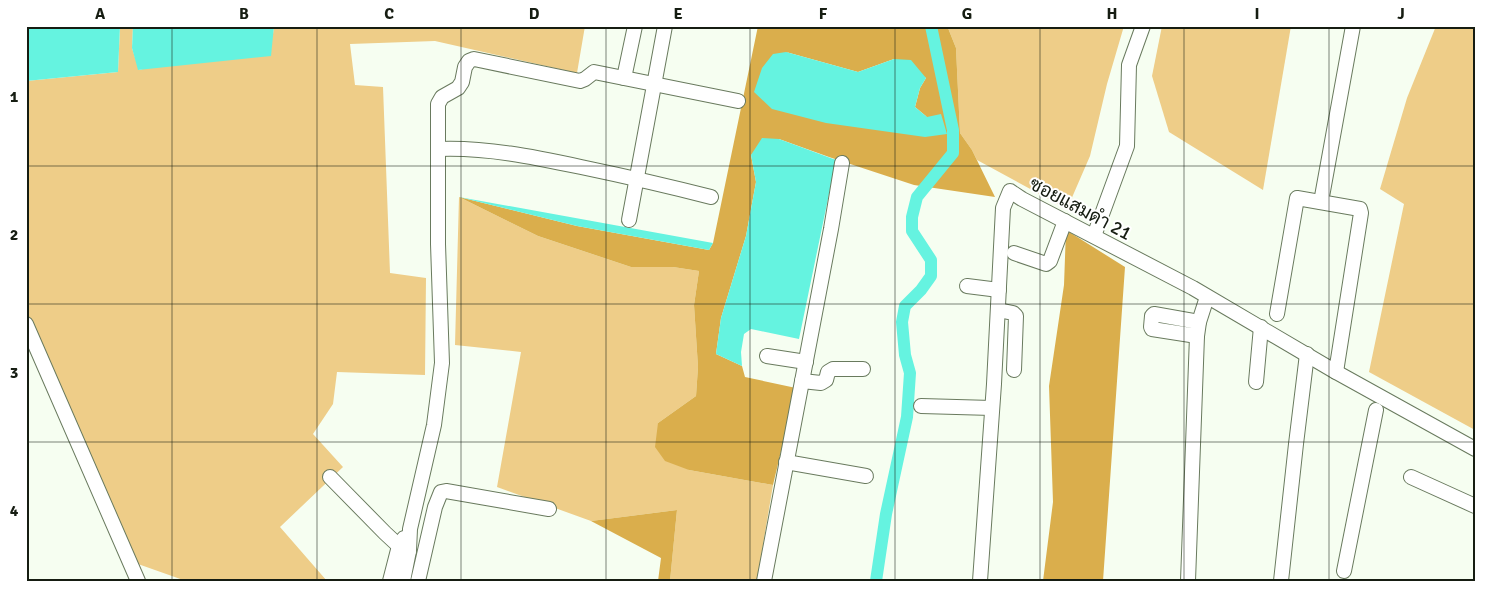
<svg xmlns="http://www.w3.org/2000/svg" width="1501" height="607" font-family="Signika,Sarabun,sans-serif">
<rect width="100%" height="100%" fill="#f6fef1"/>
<g fill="#eecd88">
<path d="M120 26H133L132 48 139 70 273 34 274 26H585L577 73 435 41 350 44 355 85 383 87 390 273 426 278 425 375 337 372 333 404 313 434 343 467 280 527 327 581H186L138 564 26 340V81L118 72Z"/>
<path d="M946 26H1124L1107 84 1090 156 1067 209 977 160 972 150 960 133 956 48 948 28Z"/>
<path d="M1162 26H1291L1263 190 1169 132 1152 76Z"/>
<path d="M1436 26H1475V430L1369 372 1404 204 1380 189 1407 98Z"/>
<path d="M459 197 538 236 631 267H673L699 271 694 305 698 367 696 396 658 423 689 470 773 485 757 581H670L677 510 591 521 497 487 521 352 455 345Z"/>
</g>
<g fill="#daae4c" fill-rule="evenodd">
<path d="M758 26H946L948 28 956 48 960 133 972 150 995 197 914 185 829 157 779 139 751 155 756 182 746 236 721 318 716 354 742 366 745 377 796 388 773 485 689 470 665 461 655 447 658 423 696 396 698 367 694 305 699 271 673 267H631L538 236 459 197 577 226 709 250 713 243ZM786 52 858 72 894 59 926 78 920 88 915 107 927 117Z"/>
<path d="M1066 230 1125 267 1103 581H1043L1053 502 1049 386 1064 285Z"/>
<path d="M677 510 670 581H658L661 558 591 521Z"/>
</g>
<g fill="#65f3e0">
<path d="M26 26H120L118 72 26 81Z"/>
<path d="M133 26H274L271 56 138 70 132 48Z"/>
<path d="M786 52 858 72 894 59 911 60 926 78 920 88 915 107 927 117 941 114 947 134 925 137 826 123 772 109 754 92 762 68 773 54Z"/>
<path d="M762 138 779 139 836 160 799 339 751 329 744 334 741 352 742 366 716 354 721 318 746 236 756 182 751 155Z"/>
<path d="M459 197 713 243 709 250 577 226Z"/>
</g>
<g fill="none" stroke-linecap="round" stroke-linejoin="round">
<path stroke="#65f3e0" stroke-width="12" d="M876 581 886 514 907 417 910 373 905 355 902 322 905 306 921 290 931 276V260L912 231V217L917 197 953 153V130L931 26"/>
<g stroke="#697a5e" stroke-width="16">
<g id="minor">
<path d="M624 78 635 26"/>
<path d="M438 149C486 147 534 157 581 167 624 176 668 186 711 197"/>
<path d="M1321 202 1353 26"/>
<path d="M629 220 665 26"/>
<path d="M1094 236 1127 146 1129 65 1143 26"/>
<path d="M1014 253 1046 264 1050 261 1065 221"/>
<path d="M967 286 999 290"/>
<path d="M998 310 1013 313 1016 316 1014 370"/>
<path d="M1277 314 1297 198 1360 209 1361 213 1336 372"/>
<path d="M26 324 138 581"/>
<path d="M1197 336 1152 329 1151 327 1152 316 1154 314 1199 322"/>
<path d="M767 356 806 362"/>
<path d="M802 381 821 383 826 380 828 372 833 369H863"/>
<path d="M1256 382 1261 327"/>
<path d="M921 406 992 408"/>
<path d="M786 462 866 476"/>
<path d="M330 477 385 533 399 546 409 551"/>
<path d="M1411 477 1475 506"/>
<path d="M1344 571 1376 410"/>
<path d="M390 581 399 546 404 538"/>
<path d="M403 581 409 551 410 529 434 425 442 363 438 244V104L442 97 458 88 462 82 465 67 469 61 474 59 580 81 585 79 594 72 738 101"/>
<path d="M418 581 435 507 441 492 446 491 549 509"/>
<path d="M764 581 831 229 842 163"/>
<path d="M980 581 994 384 1003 208 1010 191 1022 199 1193 288 1336 372 1475 449"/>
<path d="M1188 581 1197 336 1199 322 1207 297"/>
<path d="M1281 581 1296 444 1307 354"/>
</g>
</g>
<use href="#minor" stroke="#fff" stroke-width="14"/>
</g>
<path fill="none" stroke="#161d12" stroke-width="1" stroke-opacity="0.55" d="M172 26V581M317 26V581M461 26V581M606 26V581M750 26V581M895 26V581M1040 26V581M1184 26V581M1329 26V581M26 166H1475M26 304H1475M26 442H1475"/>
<g text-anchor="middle" stroke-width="4" stroke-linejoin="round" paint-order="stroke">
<g font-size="19" fill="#161d12" stroke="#fff">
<text transform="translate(1081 208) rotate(28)" y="7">ซอยแสมดำ 21</text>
</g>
</g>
<rect width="1501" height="607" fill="none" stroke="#ffffff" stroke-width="55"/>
<rect x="28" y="28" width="1446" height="552" fill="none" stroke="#161d12" stroke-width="2"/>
<g font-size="16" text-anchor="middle" font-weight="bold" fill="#161d12">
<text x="100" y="19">A</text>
<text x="244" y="19">B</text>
<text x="389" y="19">C</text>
<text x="534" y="19">D</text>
<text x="678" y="19">E</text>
<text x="823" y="19">F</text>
<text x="967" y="19">G</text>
<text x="1112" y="19">H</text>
<text x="1257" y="19">I</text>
<text x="1401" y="19">J</text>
<text x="14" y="102">1</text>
<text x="14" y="240">2</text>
<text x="14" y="378">3</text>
<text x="14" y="516">4</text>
</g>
</svg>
